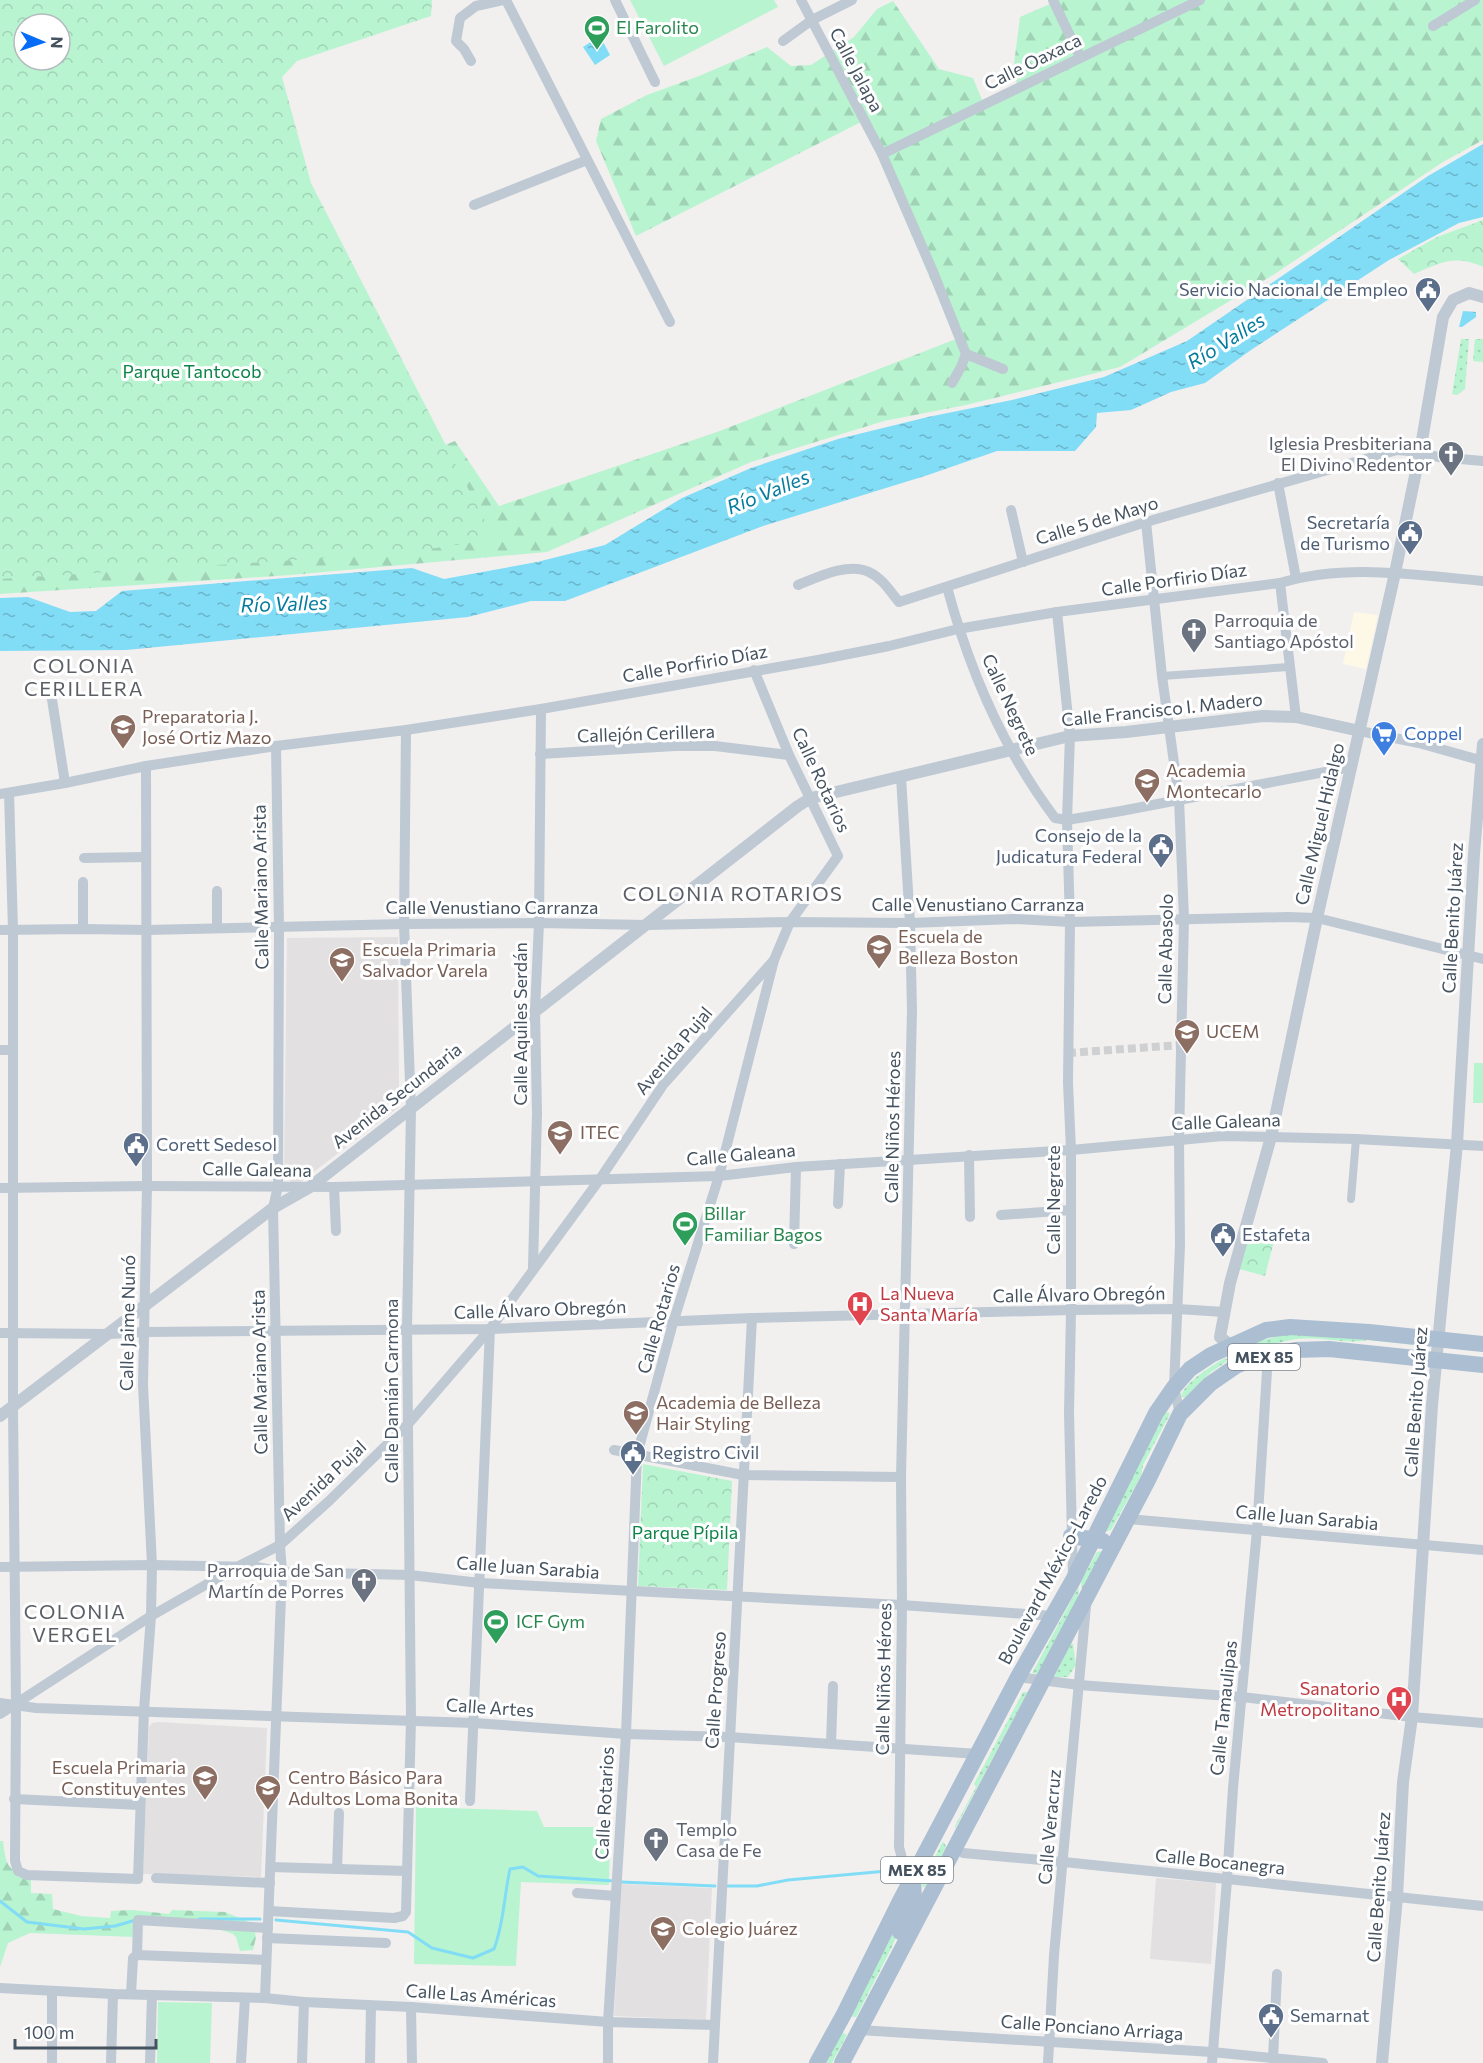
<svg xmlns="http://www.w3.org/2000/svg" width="1483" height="2063" font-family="Commissioner,sans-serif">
<defs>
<pattern id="forest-firs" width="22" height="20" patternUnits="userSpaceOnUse" patternTransform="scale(1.5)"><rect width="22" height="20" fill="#b9f4d0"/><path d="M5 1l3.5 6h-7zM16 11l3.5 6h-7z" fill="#a0d3b5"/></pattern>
<pattern id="park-crowns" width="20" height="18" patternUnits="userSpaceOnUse" patternTransform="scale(1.5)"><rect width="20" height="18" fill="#b9f4d0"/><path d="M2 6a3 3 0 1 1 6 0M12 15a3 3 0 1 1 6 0" fill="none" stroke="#a0d3b5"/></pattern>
<pattern id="garden-dots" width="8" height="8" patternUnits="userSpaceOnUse" patternTransform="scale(1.5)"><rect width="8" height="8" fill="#b9f4d0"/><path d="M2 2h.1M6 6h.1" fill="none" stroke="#a0d3b5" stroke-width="1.8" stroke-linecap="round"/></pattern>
<pattern id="water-ripples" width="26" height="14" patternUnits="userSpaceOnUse" patternTransform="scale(1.5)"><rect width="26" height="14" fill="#81dcf6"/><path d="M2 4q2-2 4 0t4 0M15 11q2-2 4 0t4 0" fill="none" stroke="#6bb5ca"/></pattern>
</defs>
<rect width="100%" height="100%" fill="#f2efef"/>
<path fill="#fef8e7" d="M1354 612 1378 615 1366 669 1343 664Z"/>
<g fill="#e3e0e1">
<path d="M398 937 399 1107 299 1183H292L284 1173 287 938Z"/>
<path d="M159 1722 267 1728 261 1877 143 1874 149 1727 152 1723Z"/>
<path d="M1156 1878 1216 1883 1211 1964 1150 1959Z"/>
<path d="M621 1884 712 1888 706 2020 614 2016Z"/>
</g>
<g fill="#b9f4d0">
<path d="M630 0H774L778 7 664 66Z"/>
<path d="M1474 1063H1483V1103H1473Z"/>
<path d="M416 1807 537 1811 544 1827H610L609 1885 521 1882 516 1966 414 1964Z"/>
<path d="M158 2002 212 2003 210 2063H157Z"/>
</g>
<g fill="url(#forest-firs)">
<path d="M1059 0H1483V140L1443 162 1273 275 1120 367 966 405 884 421 751 462 547 552 291 575 0 594V530L409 459 455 441 499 506 717 432 956 339 863 121 636 236 596 141 601 119 647 95 699 76 767 47 791 66 811 65 854 37 877 9 893 1 939 69 973 78 985 107 1020 90 1013 72 1020 17Z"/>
<path d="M0 1841H3C6 1865 6 1870 31 1877V1893L52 1894 53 1909 81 1916 110 1918 111 1911 133 1910 169 1914 172 1910 225 1912 252 1923 256 1937 253 1950 240 1951 236 1937 233 1934 201 1923 140 1924 134 1937 30 1933 8 1943 0 1967Z"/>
</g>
<g fill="url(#park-crowns)" fill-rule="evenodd">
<path d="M0 0H432L431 16 297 61 282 77 311 183 494 539 404 553 0 579ZM24 24H60V60H24Z"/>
<path d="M1483 220V267C1455 254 1440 263 1414 274L1398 259 1437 237Z"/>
<path d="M1249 1230 1275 1237 1265 1276 1239 1269Z"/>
<path d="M643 1464 732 1481 727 1590 638 1586Z"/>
</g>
<g fill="url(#garden-dots)">
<path d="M1461 339H1469L1465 389 1457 395 1452 394Z"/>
<path d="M1475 339H1483V362L1473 361Z"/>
<path d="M1296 1333 1425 1344 1424 1346 1368 1340C1345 1345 1320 1336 1297 1339 1284 1340 1262 1350 1251 1348L1248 1344 1282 1335Z"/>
<path d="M1225 1358 1227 1359 1226 1362 1211 1372 1186 1398 1181 1397C1184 1382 1212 1366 1225 1358Z"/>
<path d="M1168 1412 1170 1414 1143 1465 1141 1476 1111 1530 1103 1533 1165 1413Z"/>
<path d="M1103 1551 1082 1592 1081 1581 1097 1552Z"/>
<path d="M1079 1586 1078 1597 1038 1674 1032 1673Z"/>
<path d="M1071 1643 1073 1644 1076 1665 1068 1677H1054Z"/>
<path d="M1023 1692H1028L955 1829V1826L976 1787 974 1784Z"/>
<path d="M944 1842 946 1847 925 1887H922L923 1880 942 1843Z"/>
<path d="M913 1896 891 1949 856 2017H853L850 2014Z"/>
<path d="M842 2032 847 2035 832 2063H826Z"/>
</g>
<g fill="url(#water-ripples)">
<path d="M600 36 610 55 595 65 583 47Z"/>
<path d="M1483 144V217L1459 223 1389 260 1251 350 1205 383 1171 392 1131 410 1097 413 1096 427 1075 451H997L928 475 763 526 565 601H531L468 617 126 650 0 651V598L28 597 70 612 96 611 122 591 412 568 444 579 537 562 605 545 682 498 751 468 838 439 928 417 1012 400 1104 377 1187 341 1428 176Z"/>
<path d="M1463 311 1476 312V317L1462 327H1459Z"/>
</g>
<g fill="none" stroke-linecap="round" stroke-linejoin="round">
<g stroke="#81dcf6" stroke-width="3">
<path d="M621 1882 715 1886"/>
<path d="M728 1886H757L788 1880 887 1871"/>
<path d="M0 1901 27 1922 84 1929 115 1926 136 1920"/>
<path d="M199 1919H260"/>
<path d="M276 1920 408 1932 432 1948 473 1958 494 1949C504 1923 504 1896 510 1869L523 1867 538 1876 614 1881"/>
</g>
<path stroke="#cfd0d2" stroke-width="8" stroke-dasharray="8 4" stroke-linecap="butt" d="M1068 1053 1181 1045"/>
<g stroke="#bec9d3" stroke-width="8">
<path d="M1162 676 1289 667"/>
<path d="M1351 1199 1356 1139"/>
</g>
<g stroke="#bec9d3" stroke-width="10">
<path d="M506 0 670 322"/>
<path d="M615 0 655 82"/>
<path d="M801 0 882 154 934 274 966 354 1003 369"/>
<path d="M1053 0 1080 57"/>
<path d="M1433 26 1475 0"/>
<path d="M783 41 812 20 852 0"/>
<path d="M471 61 464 49 456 41 460 18 476 6 503 0"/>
<path d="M882 154 1200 0"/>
<path d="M474 205 587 160"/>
<path d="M952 383 961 367 966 354"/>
<path d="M1278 483 1296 578"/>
<path d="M1011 510 1023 562"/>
<path d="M1146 522 1162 676 1179 799 1184 918 1179 1139 1180 1245 1174 1387 1180 1414"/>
<path d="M1280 583 1296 717"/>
<path d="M798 585C818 577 848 562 869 572 882 578 890 591 899 602L1146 522 1397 450 1420 452 1438 457 1483 461"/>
<path d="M947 587C969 669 1003 749 1055 818L1067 820 1121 811 1351 767"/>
<path d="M1057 612 1070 736 1067 820 1070 922 1068 1083 1071 1150V1310L1069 1413 1073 1577"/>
<path d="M51 693 65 783"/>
<path d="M1360 731 1419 743 1483 761"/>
<path d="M540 754 675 746H715L789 755"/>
<path d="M901 777 910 923 912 1010 901 1477 902 1605 899 1847 904 1866 913 1877"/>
<path d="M9 793 13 930V1407L16 1705 15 1861 18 1871 27 1875 138 1879 144 1710 151 1616 152 1565 143 1385 147 1186 146 766"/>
<path d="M0 794 65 783 146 766 276 746 406 730 541 709 818 660 889 646 958 629 1057 612 1280 583C1346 563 1415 575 1483 581"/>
<path d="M84 858 145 857"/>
<path d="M217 928V891"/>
<path d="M83 929V882"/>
<path d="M0 930 83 929 147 930 404 924 539 923 647 925 790 922 910 923 1014 919 1070 922 1288 917 1317 918 1483 959"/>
<path d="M0 1050H13"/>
<path d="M969 1155 970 1217"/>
<path d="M334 1187 336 1231"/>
<path d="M0 1188 147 1186 334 1187 719 1176 796 1167 1071 1150 1223 1136 1356 1139 1483 1146"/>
<path d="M838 1204 840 1164"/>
<path d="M1001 1215 1071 1210"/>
<path d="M794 1244 796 1167"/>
<path d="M533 1267 537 1113 535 1010 539 923 541 709"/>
<path d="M0 1333 110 1334 145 1332 490 1329 752 1318 1071 1310 1178 1309 1224 1312"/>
<path d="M614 1450 743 1475 901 1477"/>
<path d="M1128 1519 1483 1550"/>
<path d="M0 1567 152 1565 257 1567 282 1572 410 1575 480 1583 902 1605 1053 1616"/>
<path d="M1018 1677 1079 1685 1242 1697 1412 1717 1483 1723"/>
<path d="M0 1703 36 1708 474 1723 626 1734 729 1737 978 1754"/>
<path d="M0 1714 151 1616 237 1567 280 1545 329 1501 409 1423 490 1329 600 1179 663 1085 774 960"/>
<path d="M831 1744 833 1686"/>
<path d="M14 1799 140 1805"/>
<path d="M470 1801 490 1329"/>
<path d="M956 1848 963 1853 1064 1862 1483 1906"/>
<path d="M271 1867 407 1871"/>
<path d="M337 1869 339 1813"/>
<path d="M156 1878 270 1883"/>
<path d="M577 1893 616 1896"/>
<path d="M269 1911 394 1918 403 1916 406 1912 411 1720 407 1329 411 1109 404 924 406 730"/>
<path d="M267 1938 386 1943"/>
<path d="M137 1955 266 1960"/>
<path d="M0 1988 113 1994 265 1998 304 2002 411 2007 608 2022 715 2025"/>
<path d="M131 1994 133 1958 137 1955 138 1920 268 1928"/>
<path d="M265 1998 282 1572 280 1545 273 1208 278 1186 279 927 276 746"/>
<path d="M411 2007 412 2063"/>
<path d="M859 2030 1212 2052 1323 2063"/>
<path d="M1273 2059 1277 1974"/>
<path d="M52 2063V1991"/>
<path d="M111 2063 113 1994"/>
<path d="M150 2063 152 1995"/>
<path d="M241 2063 245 1998"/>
<path d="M302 2063 304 2002"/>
<path d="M370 2063 371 2006"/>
<path d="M608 2063V2022L626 1734 637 1455 673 1323 719 1176 774 960 790 922 838 856 789 755 754 670"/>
<path d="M713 2063 752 1318"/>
<path d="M1048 2063 1054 1955 1086 1606"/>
<path d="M1212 2063 1227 1880 1233 1788 1257 1530 1268 1355"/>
</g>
<g stroke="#bec9d3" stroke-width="12">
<path d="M1250 1360 1220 1337 1230 1283 1271 1137 1317 918 1395 573 1420 452 1443 317 1453 300 1469 293 1483 297"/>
<path d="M0 1416 273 1208 310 1187 798 806 811 798 1070 736 1126 732 1263 716 1296 717 1360 731"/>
<path d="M1382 2063 1397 1897 1403 1782 1412 1717 1432 1405 1457 1144 1474 854 1483 744"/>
</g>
<g stroke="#acbed1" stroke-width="16">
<path d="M1071 1536 1103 1541"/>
<path d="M900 1932 914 1899 913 1879"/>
<path d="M817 2063 844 2014 899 1903 1018 1677 1073 1580 1156 1413 1174 1387 1190 1369 1211 1355 1266 1330 1290 1327 1369 1332 1483 1344"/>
<path d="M842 2063 1148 1480 1180 1414 1210 1384 1236 1366 1250 1360 1295 1350 1329 1349 1483 1365"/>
</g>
</g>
<defs>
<g id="stadium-pin" transform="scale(1.35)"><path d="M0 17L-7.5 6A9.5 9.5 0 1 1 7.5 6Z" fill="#2e9e5b" stroke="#fff"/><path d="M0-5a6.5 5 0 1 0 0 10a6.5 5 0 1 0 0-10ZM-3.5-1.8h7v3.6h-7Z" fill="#fff"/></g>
<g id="civic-pin" transform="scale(1.35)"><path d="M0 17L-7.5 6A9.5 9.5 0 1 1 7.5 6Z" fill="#5c6f8a" stroke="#fff"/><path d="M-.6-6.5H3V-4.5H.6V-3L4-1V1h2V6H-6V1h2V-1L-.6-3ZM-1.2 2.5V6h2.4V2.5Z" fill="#fff"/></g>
<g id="church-pin" transform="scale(1.35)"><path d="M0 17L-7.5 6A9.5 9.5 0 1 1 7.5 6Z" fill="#6b7280" stroke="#fff"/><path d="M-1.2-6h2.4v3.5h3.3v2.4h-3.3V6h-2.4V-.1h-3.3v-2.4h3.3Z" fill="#fff"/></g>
<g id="university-pin" transform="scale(1.35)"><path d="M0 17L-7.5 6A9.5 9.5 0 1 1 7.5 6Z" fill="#8d6e63" stroke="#fff"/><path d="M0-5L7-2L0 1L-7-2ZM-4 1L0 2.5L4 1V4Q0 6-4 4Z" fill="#fff"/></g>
<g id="supermarket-pin" transform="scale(1.35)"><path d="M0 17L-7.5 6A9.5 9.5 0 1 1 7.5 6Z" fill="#3f7fe0" stroke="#fff"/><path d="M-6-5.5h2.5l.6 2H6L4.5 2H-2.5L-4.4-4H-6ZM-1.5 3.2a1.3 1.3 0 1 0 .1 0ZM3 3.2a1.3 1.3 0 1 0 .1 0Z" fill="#fff"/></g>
<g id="school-pin" transform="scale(1.35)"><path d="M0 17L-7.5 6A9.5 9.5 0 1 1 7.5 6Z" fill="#8d6e63" stroke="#fff"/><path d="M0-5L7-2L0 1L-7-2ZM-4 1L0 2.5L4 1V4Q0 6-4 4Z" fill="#fff"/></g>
<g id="hospital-pin" transform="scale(1.35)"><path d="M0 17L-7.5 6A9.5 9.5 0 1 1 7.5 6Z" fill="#e0444e" stroke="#fff"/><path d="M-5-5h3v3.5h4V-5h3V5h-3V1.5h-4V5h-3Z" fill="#fff"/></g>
</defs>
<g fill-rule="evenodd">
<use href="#stadium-pin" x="597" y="28"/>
<use href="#civic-pin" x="1428" y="290"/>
<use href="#church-pin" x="1451" y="454"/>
<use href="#civic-pin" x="1410" y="533"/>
<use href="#church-pin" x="1194" y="631"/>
<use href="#university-pin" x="123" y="727"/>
<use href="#supermarket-pin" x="1384" y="734"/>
<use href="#university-pin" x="1147" y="781"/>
<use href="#civic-pin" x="1161" y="846"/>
<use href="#university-pin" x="879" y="947"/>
<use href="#school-pin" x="342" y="960"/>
<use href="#university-pin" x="1187" y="1032"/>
<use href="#university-pin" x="560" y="1133"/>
<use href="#civic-pin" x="136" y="1145"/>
<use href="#stadium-pin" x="685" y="1224"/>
<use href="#civic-pin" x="1223" y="1235"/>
<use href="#hospital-pin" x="860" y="1304"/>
<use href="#university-pin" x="636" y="1413"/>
<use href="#civic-pin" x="633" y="1453"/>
<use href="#church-pin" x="364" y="1581"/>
<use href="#stadium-pin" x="496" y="1622"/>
<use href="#hospital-pin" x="1399" y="1699"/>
<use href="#school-pin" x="205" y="1778"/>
<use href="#university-pin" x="268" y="1788"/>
<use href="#church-pin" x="656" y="1840"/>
<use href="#school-pin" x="663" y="1929"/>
<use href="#civic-pin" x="1271" y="2016"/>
</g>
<g text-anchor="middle" stroke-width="6" stroke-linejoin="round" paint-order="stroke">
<g fill="#fff" stroke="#7d868f" stroke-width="1.5">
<rect x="1228" y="1344" width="72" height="26" rx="4.5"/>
<rect x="881" y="1857" width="72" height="26" rx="4.5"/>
</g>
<g font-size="16" font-weight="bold" fill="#45525f">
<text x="1264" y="1363">MEX 85</text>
<text x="917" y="1876">MEX 85</text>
</g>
<g font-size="18" fill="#27864d" stroke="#fff" text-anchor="start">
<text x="616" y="34">El Farolito</text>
<text x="704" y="1220">Billar<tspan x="704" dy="21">Familiar Bagos</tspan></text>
<text x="516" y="1628">ICF Gym</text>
</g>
<g font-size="18" fill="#45525f" stroke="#fff">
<text transform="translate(1033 62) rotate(-26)" y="6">Calle Oaxaca</text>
<text transform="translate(856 70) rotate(62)" y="6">Calle Jalapa</text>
<text transform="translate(1097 521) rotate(-17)" y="6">Calle 5 de Mayo</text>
<text transform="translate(1174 580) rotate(-8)" y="6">Calle Porfirio Díaz</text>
<text transform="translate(695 664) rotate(-10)" y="6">Calle Porfirio Díaz</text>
<text transform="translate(1010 705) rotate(65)" y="6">Calle Negrete</text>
<text transform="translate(1162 710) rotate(-6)" y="6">Calle Francisco I. Madero</text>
<text transform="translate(646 734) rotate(-2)" y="6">Callejón Cerillera</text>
<text transform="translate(821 780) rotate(65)" y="6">Calle Rotarios</text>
<text transform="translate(1320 824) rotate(-77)" y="6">Calle Miguel Hidalgo</text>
<text transform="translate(261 887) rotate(-91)" y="6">Calle Mariano Arista</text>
<text x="978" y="911">Calle Venustiano Carranza</text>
<text x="492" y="914">Calle Venustiano Carranza</text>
<text transform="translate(1453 918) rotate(-87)" y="6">Calle Benito Juárez</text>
<text transform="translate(1166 949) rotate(-89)" y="6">Calle Abasolo</text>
<text transform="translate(521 1024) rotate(-90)" y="6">Calle Aquiles Serdán</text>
<text transform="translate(674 1051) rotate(-50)" y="6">Avenida Pujal</text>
<text transform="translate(397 1096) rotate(-38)" y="6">Avenida Secundaria</text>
<text transform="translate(1226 1122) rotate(-2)" y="6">Calle Galeana</text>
<text transform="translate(893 1127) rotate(-89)" y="6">Calle Niños Héroes</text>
<text transform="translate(741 1155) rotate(-5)" y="6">Calle Galeana</text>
<text transform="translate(257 1170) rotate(1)" y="6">Calle Galeana</text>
<text transform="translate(1054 1200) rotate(-90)" y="6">Calle Negrete</text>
<text transform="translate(1079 1295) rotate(-1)" y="6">Calle Álvaro Obregón</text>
<text transform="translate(540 1310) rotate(-2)" y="6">Calle Álvaro Obregón</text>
<text transform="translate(659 1319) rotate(-74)" y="6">Calle Rotarios</text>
<text transform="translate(128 1323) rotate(-89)" y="6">Calle Jaime Nunó</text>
<text transform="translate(260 1372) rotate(-91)" y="6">Calle Mariano Arista</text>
<text transform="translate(392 1391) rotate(-90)" y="6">Calle Damián Carmona</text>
<text transform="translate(1416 1402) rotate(-86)" y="6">Calle Benito Juárez</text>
<text transform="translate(324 1481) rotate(-43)" y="6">Avenida Pujal</text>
<text transform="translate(1307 1518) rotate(5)" y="6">Calle Juan Sarabia</text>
<text transform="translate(528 1568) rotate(4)" y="6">Calle Juan Sarabia</text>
<text transform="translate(1053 1570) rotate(-62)" y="6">Boulevard México-Laredo</text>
<text transform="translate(884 1679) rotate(-89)" y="6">Calle Niños Héroes</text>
<text transform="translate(716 1690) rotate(-86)" y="6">Calle Progreso</text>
<text transform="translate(490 1708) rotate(4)" y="6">Calle Artes</text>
<text transform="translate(1224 1708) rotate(-84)" y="6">Calle Tamaulipas</text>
<text transform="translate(605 1803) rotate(-87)" y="6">Calle Rotarios</text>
<text transform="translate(1050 1827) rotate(-85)" y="6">Calle Veracruz</text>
<text transform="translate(1220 1862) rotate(6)" y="6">Calle Bocanegra</text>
<text transform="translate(1379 1887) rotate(-86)" y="6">Calle Benito Juárez</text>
<text transform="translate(481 1996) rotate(4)" y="6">Calle Las Américas</text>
<text transform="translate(1092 2028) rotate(4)" y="6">Calle Ponciano Arriaga</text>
</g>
<g font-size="18" fill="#4e5e75" stroke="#fff" text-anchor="start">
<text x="1408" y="296" text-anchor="end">Servicio Nacional de Empleo</text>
<text x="1390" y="529" text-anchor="end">Secretaría<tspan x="1390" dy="21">de Turismo</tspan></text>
<text x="1142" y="842" text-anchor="end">Consejo de la<tspan x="1142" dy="21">Judicatura Federal</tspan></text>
<text x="156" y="1151">Corett Sedesol</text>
<text x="1242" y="1241">Estafeta</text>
<text x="652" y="1459">Registro Civil</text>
<text x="1290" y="2022">Semarnat</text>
</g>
<g font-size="18" fill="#0c8449" stroke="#fff">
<text x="192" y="378">Parque Tantocob</text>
<text x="685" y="1539">Parque Pípila</text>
</g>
<g font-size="18" fill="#5b616d" stroke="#fff" text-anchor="end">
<text x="1432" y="450">Iglesia Presbiteriana<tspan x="1432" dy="21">El Divino Redentor</tspan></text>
<text x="1214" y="627" text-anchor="start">Parroquia de<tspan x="1214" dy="21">Santiago Apóstol</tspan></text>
<text x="344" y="1577">Parroquia de San<tspan x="344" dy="21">Martín de Porres</tspan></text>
<text x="676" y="1836" text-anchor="start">Templo<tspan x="676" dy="21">Casa de Fe</tspan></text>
</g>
<g font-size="18" fill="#785e54" stroke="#fff" text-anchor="start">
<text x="142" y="723">Preparatoria J.<tspan x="142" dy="21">José Ortiz Mazo</tspan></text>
<text x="1166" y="777">Academia<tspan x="1166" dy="21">Montecarlo</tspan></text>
<text x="898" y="943">Escuela de<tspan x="898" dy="21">Belleza Boston</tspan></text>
<text x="362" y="956">Escuela Primaria<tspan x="362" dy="21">Salvador Varela</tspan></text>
<text x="1206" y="1038">UCEM</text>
<text x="580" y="1139">ITEC</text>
<text x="656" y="1409">Academia de Belleza<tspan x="656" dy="21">Hair Styling</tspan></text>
<text x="186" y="1774" text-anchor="end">Escuela Primaria<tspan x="186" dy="21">Constituyentes</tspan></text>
<text x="288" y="1784">Centro Básico Para<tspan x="288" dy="21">Adultos Loma Bonita</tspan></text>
<text x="682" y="1935">Colegio Juárez</text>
</g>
<g font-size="18" fill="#366cbe" stroke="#fff" text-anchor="start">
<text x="1404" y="740">Coppel</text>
</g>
<g font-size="18" fill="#be3a42" stroke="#fff" text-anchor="start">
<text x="880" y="1300">La Nueva<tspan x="880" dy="21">Santa María</tspan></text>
<text x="1380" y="1695" text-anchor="end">Sanatorio<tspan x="1380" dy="21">Metropolitano</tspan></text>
</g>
<g font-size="20" font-style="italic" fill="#037c9e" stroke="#fff">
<text transform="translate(1226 341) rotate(-32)" y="7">Río Valles</text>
<text transform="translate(768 492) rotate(-22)" y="7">Río Valles</text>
<text transform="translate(284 604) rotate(-2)" y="7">Río Valles</text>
</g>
<g font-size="20" letter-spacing="1.5" fill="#5b5f65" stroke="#fff">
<text x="84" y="673">COLONIA<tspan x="84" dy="23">CERILLERA</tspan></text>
<text x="733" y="901">COLONIA ROTARIOS</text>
<text x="75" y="1619">COLONIA<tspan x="75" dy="23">VERGEL</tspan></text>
</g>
</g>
<g transform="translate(42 42) rotate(92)"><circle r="28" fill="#ffffff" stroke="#b5babf" stroke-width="1.5"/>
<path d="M0-4.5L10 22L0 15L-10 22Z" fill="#046cf7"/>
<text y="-9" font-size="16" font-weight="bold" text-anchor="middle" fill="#45525f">N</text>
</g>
<path d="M15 2039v9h141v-9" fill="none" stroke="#45525f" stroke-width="3"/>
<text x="24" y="2039" font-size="18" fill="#45525f" stroke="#ffffff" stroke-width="4.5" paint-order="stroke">100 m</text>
</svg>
